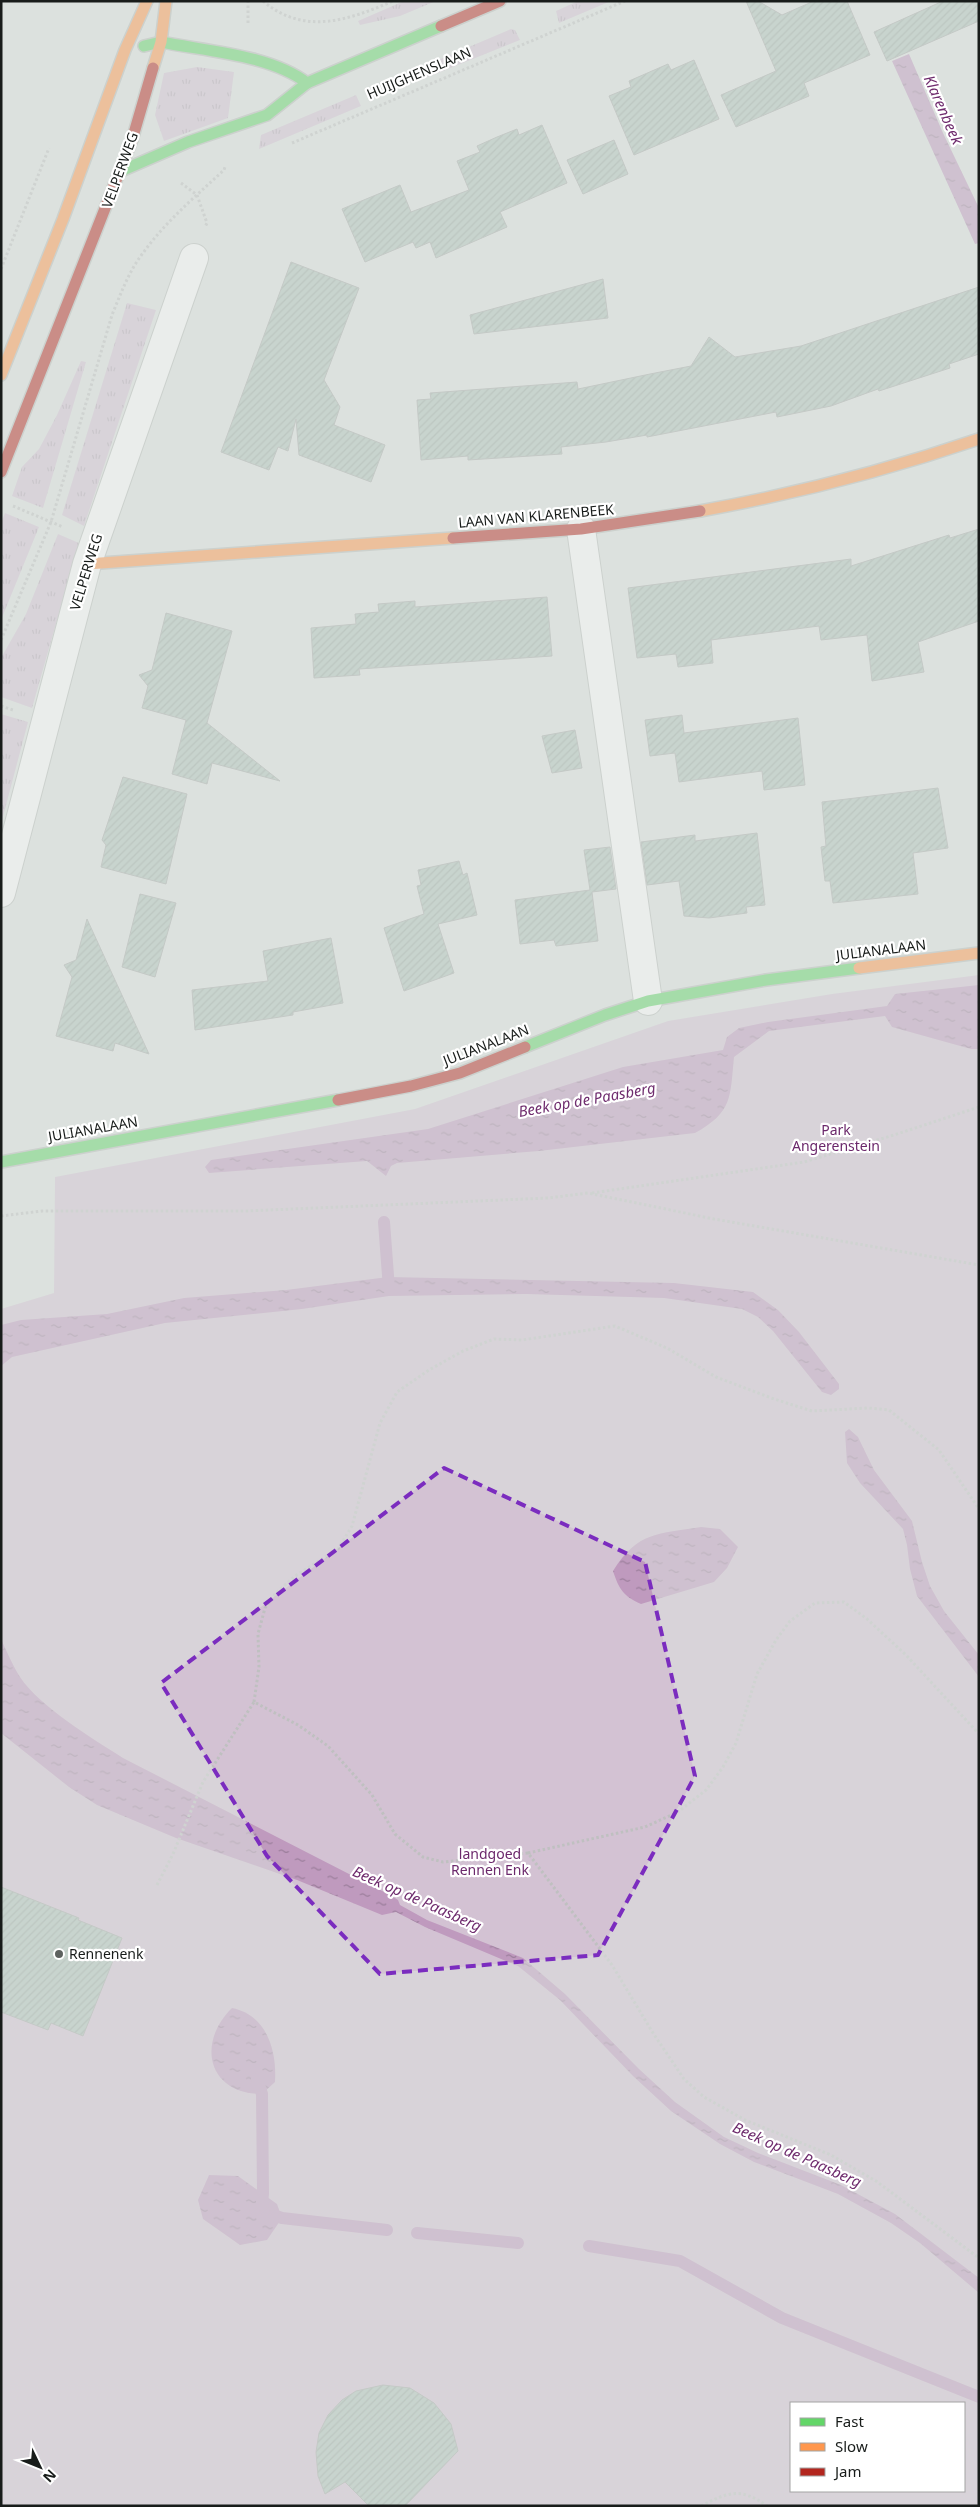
<svg xmlns="http://www.w3.org/2000/svg" width="980" height="2507" font-family="'Noto Sans',sans-serif">
<defs>
<pattern id="grass-tufts" width="24" height="20" patternUnits="userSpaceOnUse" patternTransform="scale(1.25)"><rect width="24" height="20" fill="#d3c2d3"/><path d="M3 7l-1-3M5 7V3M7 7l1-3M15 17l-1-3M17 17v-4M19 17l1-3" fill="none" stroke="#b4a6b5"/></pattern>
<pattern id="water-ripples" width="26" height="14" patternUnits="userSpaceOnUse" patternTransform="scale(1.25)"><rect width="26" height="14" fill="#bf9abe"/><path d="M2 4q2-2 4 0t4 0M15 11q2-2 4 0t4 0" fill="none" stroke="#9a7d9a"/></pattern>
<pattern id="building-hatch" width="6" height="6" patternUnits="userSpaceOnUse" patternTransform="scale(1.25)"><rect width="6" height="6" fill="#b0c3ba"/><path d="M-1 1l2-2M0 6l6-6M5 7l2-2" fill="none" stroke="#97a79f"/></pattern>
</defs>
<rect width="100%" height="100%" fill="#dce1de"/>
<g fill="url(#grass-tufts)">
<path d="M404 1H436L400 16 360 25 358 21Z"/>
<path d="M578 1H611L559 23 556 11Z"/>
<path d="M511 29 515 30 520 40 428 77 424 66Z"/>
<path d="M197 67 234 72 228 118 164 141 155 115 164 73Z"/>
<path d="M356 95 361 106 259 149 261 135Z"/>
<path d="M127 303 156 310 84 526 62 515Z"/>
<path d="M81 361 86 362 43 508 12 496 22 467 39 449 57 415Z"/>
<path d="M5 513 39 527 1 620V523Z"/>
<path d="M58 534 79 543 32 708 1 697V658L26 614Z"/>
<path d="M1 714 28 722 1 824Z"/>
</g>
<path fill="#d3c2d3" fill-rule="evenodd" d="M979 975V2506H1V1309L54 1293 55 1177 415 1109 668 1021 832 994ZM791 2403H964V2491H791Z"/>
<g fill="url(#water-ripples)">
<path d="M909 54 943 133 979 208V243L975 244 892 61Z"/>
<path d="M979 985V1049H971L892 1027 885 1016 769 1031 734 1057C730 1097 733 1112 695 1133L539 1151 397 1163 391 1166 386 1176 367 1161 209 1173 205 1167 211 1160 428 1129 623 1067 723 1050 727 1037 739 1028 768 1022 887 1006 895 994Z"/>
<path d="M388 1277 674 1283 753 1292 778 1310 799 1332 839 1384V1389L831 1395 822 1392 773 1331 758 1317 742 1309 664 1298 526 1294 389 1296 302 1309 165 1323 12 1357 1 1366V1325L21 1320 107 1314 184 1298 286 1290Z"/>
<path d="M849 1429 858 1437 874 1470 912 1521 922 1562 930 1586 944 1611 979 1655V1677L917 1596 910 1569 907 1545 903 1529 860 1483 847 1463 845 1432Z"/>
<path d="M701 1527 720 1529 738 1547 727 1568 714 1582 641 1604C623 1596 619 1589 613 1571 638 1531 658 1534 701 1527Z"/>
<path d="M1 1639C7 1652 13 1666 20 1677 40 1707 92 1738 123 1758L390 1895 398 1900 400 1905 427 1920 523 1958 565 1994 639 2069 675 2102 724 2137 758 2153 841 2185 895 2214 979 2278V2293L920 2243 891 2223 838 2194 754 2162 720 2144 671 2111 633 2076 560 2000 518 1966 425 1927 396 1912 382 1915 297 1880 176 1838 97 1805 69 1787 1 1733Z"/>
<path d="M232 2008C267 2015 277 2051 275 2082L262 2094C208 2094 196 2043 232 2008Z"/>
<path d="M209 2175 238 2176 277 2204 282 2218 267 2240 240 2245 203 2219 198 2200Z"/>
</g>
<g fill="none" stroke-linecap="round" stroke-linejoin="round">
<g stroke="#bf9abe" stroke-width="12">
<path d="M384 1222 389 1289"/>
<path d="M257 2079 262 2094 263 2194 261 2211 282 2218 387 2230"/>
<path d="M417 2233 518 2243"/>
<path d="M589 2246 680 2261 782 2318 979 2397"/>
</g>
</g>
<g fill="url(#building-hatch)" stroke="#a7aba9">
<path d="M746 1H758L782 15 814 1H847L870 55 804 83 809 96 736 127 721 95 776 71Z"/>
<path d="M943 1H979V21L887 61 874 32Z"/>
<path d="M694 60 719 119 634 155 609 96 631 87 629 81 668 64 671 70Z"/>
<path d="M542 125 567 183 500 212 507 227 436 258 430 242 416 248 413 242 365 262 342 209 400 185 411 212 469 190 457 161 480 152 477 146 497 137 517 129 519 135Z"/>
<path d="M614 140 628 174 583 194 567 160Z"/>
<path d="M291 262 359 288 324 380 340 407 334 425 385 445 371 482 299 455 296 419 288 451 278 447 269 470 221 452Z"/>
<path d="M603 279 608 318 474 334 470 315Z"/>
<path d="M979 287V354L949 364 950 368 879 391 878 389 831 406 777 417 776 412 647 437V435L606 442 561 447 562 454 468 460V456L421 460 417 400 431 399 430 393 577 382 578 389 650 374 691 366 709 337 735 357 801 346Z"/>
<path d="M979 529V621L918 642 924 672 872 681 867 635 821 640 819 626 711 640 713 663 678 667 676 654 637 658 628 588 851 559V566L949 535 950 538Z"/>
<path d="M547 597 552 656 359 669 360 675 314 678 311 628 356 624 355 614 379 612 378 604 415 601V607Z"/>
<path d="M166 613 232 631 207 723 280 781 212 763 207 784 172 774 186 720 142 708 148 686 139 675 152 670Z"/>
<path d="M682 715 684 733 798 718 805 785 764 790 762 771 679 782 675 753 650 756 645 720Z"/>
<path d="M575 730 582 768 552 773 542 736Z"/>
<path d="M123 777 187 794 166 884 101 867 106 845 102 840Z"/>
<path d="M938 788 948 848 913 853 918 894 833 903 830 881H825L821 847 826 846 822 802Z"/>
<path d="M757 833 765 905 746 907 747 913 709 918 684 916 679 881 647 885 641 842 695 835V841Z"/>
<path d="M610 847 616 889 592 892 598 941 556 946 554 940 520 944 515 900 590 890 584 850Z"/>
<path d="M459 861 463 875 467 873 477 915 438 924 454 973 404 991 384 928 424 914 417 886 421 885 418 870Z"/>
<path d="M140 894 176 903 155 977 122 967Z"/>
<path d="M87 919 149 1054 115 1043 113 1051 56 1036 72 977 64 965 76 960Z"/>
<path d="M331 938 343 1003 293 1012V1015L195 1030 192 990 268 981 263 951Z"/>
<path d="M1 1887 79 1918 78 1920 122 1938 83 2036 51 2023 48 2030 1 2012Z"/>
<path d="M383 2385 410 2388 434 2403 451 2424 458 2451 405 2506H369L345 2482 325 2494 318 2476 316 2452 319 2433 328 2415 342 2400 356 2391Z"/>
</g>
<g fill="none" stroke-linecap="round" stroke-linejoin="round">
<g stroke="#b8bcb9" stroke-width="30">
<g id="street">
<path d="M581 529 648 1001"/>
<path d="M1 893 87 564 194 258"/>
</g>
</g>
<g stroke="#b8bcb9" stroke-width="14">
<g id="fast">
<path d="M144 46 161 42C206 51 271 55 307 83"/>
<path d="M121 171 188 142 267 115 307 83 441 26"/>
<path d="M525 1047 605 1015 648 1001 766 980 859 968"/>
<path d="M1 1162 338 1100"/>
</g>
</g>
<g stroke="#b8bcb9" stroke-width="14">
<g id="slow">
<path d="M153 68 161 42 166 1"/>
<path d="M1 375 63 219 125 50 147 1"/>
<path d="M700 511C795 494 888 470 979 439"/>
<path d="M87 564 453 538"/>
<path d="M859 968 979 953"/>
</g>
</g>
<g stroke="#b8bcb9" stroke-width="14">
<g id="jam">
<path d="M441 26 500 1"/>
<path d="M1 472 132 140 153 68"/>
<path d="M453 538 581 529 700 511"/>
<path d="M338 1100 411 1086 460 1073 525 1047"/>
</g>
</g>
<g stroke="#bfc0c0" stroke-width="3" stroke-dasharray="2.5 2.5" stroke-linecap="butt">
<path d="M263 1C304 36 349 20 393 1"/>
<path d="M248 23V1"/>
<path d="M292 143 625 1"/>
<path d="M181 183 197 195 207 223 205 227"/>
<path d="M1 269 49 148"/>
<path d="M13 506 63 527"/>
<path d="M1 640 51 522 112 315C121 293 129 271 143 253 166 221 196 196 224 170L225 167"/>
<path d="M1 706 13 710"/>
<path d="M592 1193 804 1162 894 1135 979 1107"/>
<path d="M1 1216 42 1211H246L548 1198 588 1193 714 1219 979 1265"/>
<path d="M254 1702 259 1667 258 1634 265 1608 275 1594 295 1576 338 1549 352 1526 380 1423 397 1392 429 1370 463 1351 494 1339 522 1340 615 1326 667 1348 716 1377 774 1399 812 1411 868 1408 889 1410 939 1450 979 1509"/>
<path d="M528 1853 645 1827 678 1812 706 1790 723 1767 736 1743 757 1674 776 1640 790 1621 815 1603 844 1602 867 1619 906 1655 979 1734"/>
<path d="M157 1885 173 1854 203 1782 254 1702 298 1725 328 1746 372 1795 395 1834 423 1857 443 1862 528 1853 612 1965 653 2033 684 2079 704 2097 745 2120 831 2155 876 2181 979 2258"/>
<path d="M541 2506H559"/>
<path d="M701 2506C728 2492 741 2487 767 2506"/>
</g>
<use href="#street" stroke="#fafafa" stroke-width="28"/>
<use href="#fast" stroke="#63d668" stroke-width="11"/>
<use href="#slow" stroke="#ff974d" stroke-width="11"/>
<use href="#jam" stroke="#b3261e" stroke-width="11"/>
</g>
<path d="M0 0H980V2507H0ZM444 1468 645 1562 695 1776 598 1955 380 1974 267 1856 161 1683Z" fill="#dce1de" fill-opacity=".55" fill-rule="evenodd"/>
<path fill="none" stroke="#7b2cbf" stroke-width="4" stroke-dasharray="10 6" stroke-linejoin="round" d="M444 1468 645 1562 695 1776 598 1955 380 1974 267 1856 161 1683Z"/>
<circle fill="#5d615f" stroke="#fff" stroke-width="2" cx="59" cy="1954" r="5"/>
<g text-anchor="middle" stroke-width="4.5" stroke-linejoin="round" paint-order="stroke">
<g font-size="14" fill="#181c1a" stroke="#fff">
<text transform="translate(419 73) rotate(-23)" y="5">HUIJGHENSLAAN</text>
<text transform="translate(120 170) rotate(-70)" y="5">VELPERWEG</text>
<text transform="translate(536 516) rotate(-5)" y="5">LAAN VAN KLARENBEEK</text>
<text transform="translate(86 572) rotate(-73)" y="5">VELPERWEG</text>
<text transform="translate(881 950) rotate(-7)" y="5">JULIANALAAN</text>
<text transform="translate(486 1045) rotate(-21)" y="5">JULIANALAAN</text>
<text transform="translate(93 1129) rotate(-10)" y="5">JULIANALAAN</text>
</g>
<g font-size="14" fill="#6b286b" stroke="#fff">
<text x="836" y="1135">Park<tspan x="836" dy="16">Angerenstein</tspan></text>
<text x="490" y="1859">landgoed<tspan x="490" dy="16">Rennen Enk</tspan></text>
</g>
<g font-size="14" fill="#181c1a" stroke="#fff" text-anchor="start">
<text x="69" y="1959">Rennenenk</text>
</g>
<g font-size="15" font-style="italic" fill="#6f2c6e" stroke="#fff">
<text transform="translate(943 110) rotate(66)" y="5">Klarenbeek</text>
<text transform="translate(587 1100) rotate(-10)" y="5">Beek op de Paasberg</text>
<text transform="translate(417 1899) rotate(24)" y="5">Beek op de Paasberg</text>
<text transform="translate(797 2155) rotate(24)" y="5">Beek op de Paasberg</text>
</g>
</g>
<rect width="980" height="2507" fill="none" stroke="#181c1a" stroke-width="5"/>
<rect x="790" y="2402" width="175" height="90" fill="#ffffff" stroke="#a3a4a3"/>
<rect x="800" y="2418" width="25" height="8" fill="#63d668" stroke="#a3a4a3"/>
<text x="835" y="2427" font-size="15" fill="#181c1a">Fast</text>
<rect x="800" y="2443" width="25" height="8" fill="#ff974d" stroke="#a3a4a3"/>
<text x="835" y="2452" font-size="15" fill="#181c1a">Slow</text>
<rect x="800" y="2468" width="25" height="8" fill="#b3261e" stroke="#a3a4a3"/>
<text x="835" y="2477" font-size="15" fill="#181c1a">Jam</text>
<g transform="translate(40 2467) rotate(133)" stroke="#ffffff" stroke-width="4" paint-order="stroke">
<path d="M0-4L9 19L0 12L-9 19Z" fill="#181c1a"/>
<text y="-8" font-size="14" font-weight="bold" text-anchor="middle" fill="#181c1a">N</text>
</g>
</svg>
